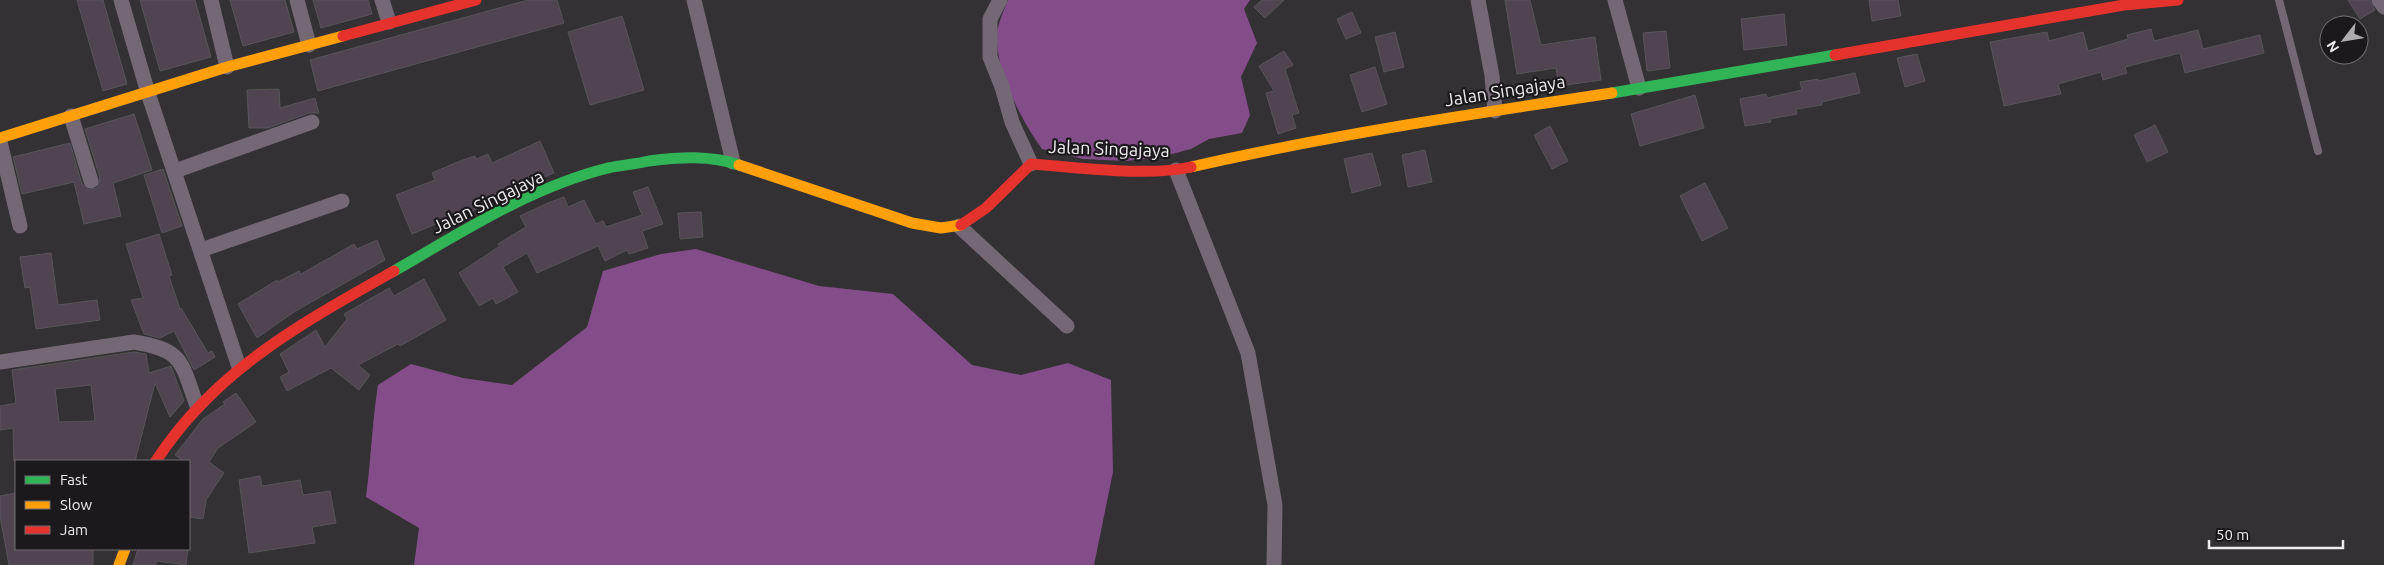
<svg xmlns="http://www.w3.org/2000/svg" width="2384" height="565" font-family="Ubuntu,sans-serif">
<rect width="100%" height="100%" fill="#343134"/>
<g fill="#834d89">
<path d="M1008 0H1250L1244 9 1257 43 1241 77 1250 115 1242 133 1209 139 1191 149 1160 157 1127 161 1083 159 1042 149C1021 120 995 70 997 34 998 23 1004 10 1008 0Z"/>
<path d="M696 249 819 286 893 294 972 365 1021 375 1068 363 1111 380 1113 472 1094 565H414L419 528 366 497C371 460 372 423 378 385L411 364 463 378 512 385 587 327 603 271 661 254Z"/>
</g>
<g fill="#504451" stroke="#575558" fill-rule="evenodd">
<path d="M77 0H103L127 84 103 91Z"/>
<path d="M140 0H195L211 57 160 71Z"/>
<path d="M230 0H285L294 32 243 46Z"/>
<path d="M313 0H368L372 14 321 28Z"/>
<path d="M528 0H557L564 23 318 91 310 60Z"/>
<path d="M1262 0H1284L1265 18 1254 7Z"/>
<path d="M1505 0H1530L1541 45 1595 37 1601 80 1559 86 1556 68 1517 74Z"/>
<path d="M1869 0H1898L1901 16 1872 21Z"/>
<path d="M2348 0H2370L2375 10 2360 19Z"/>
<path d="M1352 12 1361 33 1346 39 1337 19Z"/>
<path d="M1784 14 1787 45 1744 50 1741 19Z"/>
<path d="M622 16 644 90 590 105 568 32Z"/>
<path d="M2151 29 2154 41 2198 30 2203 49 2260 35 2264 53 2185 73 2180 53 2125 67 2127 73 2103 80 2101 72 2058 84 2061 94 2004 106 1990 42 2047 32 2049 41 2083 32 2088 51 2128 39 2127 35Z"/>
<path d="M1666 31 1670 68 1647 71 1643 33Z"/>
<path d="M1395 32 1404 67 1384 72 1375 37Z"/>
<path d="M1284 51 1293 65 1285 69 1299 113 1292 115 1296 128 1278 134 1266 93 1274 91 1259 66Z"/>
<path d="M1917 54 1925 81 1905 87 1897 58Z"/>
<path d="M1375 67 1387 104 1362 112 1350 75Z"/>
<path d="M1855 73 1860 93 1822 102V105L1796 109 1797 114 1770 119 1771 122 1745 126 1740 99 1766 94 1767 98 1802 90 1800 82 1818 79V81Z"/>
<path d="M279 89 280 108 315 98 319 113H309L268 128H249L247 90Z"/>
<path d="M1695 95 1704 128 1640 146 1631 114Z"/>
<path d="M134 114 152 170 113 183 121 216 84 224 74 182 22 194 13 157 70 143 82 184 89 190 97 188 100 178 85 129Z"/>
<path d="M2155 125 2168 152 2147 162 2134 135Z"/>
<path d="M1550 126 1568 161 1552 169 1534 135Z"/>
<path d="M540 141 554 173 494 199 452 223 450 218 412 234 396 195 435 180 432 173 460 161 475 156 476 159 488 154 492 163Z"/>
<path d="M1425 150 1432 182 1408 187 1402 155Z"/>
<path d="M1372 153 1381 185 1352 193 1344 159Z"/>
<path d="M163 169 182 226 162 233 144 175Z"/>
<path d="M1705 183 1728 228 1702 241 1680 196Z"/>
<path d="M648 187 663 224 642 231 648 248 629 254 627 250 605 261 598 246 537 273 527 253 503 267 518 292 496 304 493 298 479 306 459 273 500 246 498 244 526 227 520 216 548 203 564 197 568 207 584 200 596 224 603 221 606 227 642 215 633 192Z"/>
<path d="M701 212 703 237 680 239 678 213Z"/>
<path d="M159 234 172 275 169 276 180 309 181 308 208 353 212 351 215 357 194 370 174 331 160 338 144 334 131 300 143 298 126 244Z"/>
<path d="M377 240 385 260 294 312 257 338 238 304 277 280 278 282 299 271 301 274 354 244 357 249Z"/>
<path d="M51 253 58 305 97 300 100 320 36 329 30 287 25 288 20 257Z"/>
<path d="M424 279 446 320 400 346 398 344 358 365 370 375 359 390 331 368 287 391 280 377 289 372 280 354 316 330 325 347 347 319 344 314 389 288 394 296Z"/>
<path d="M134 352 146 354 149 373 171 366 184 401 170 417 155 383 135 461H14L13 428 0 430V406L16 403 12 370ZM91 385 95 421 59 422 55 389Z"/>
<path d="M236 393 256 422 218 448 209 462 224 473 206 500 203 519 189 517V461H184L175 455 203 419 225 404 223 402Z"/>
<path d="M260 476 262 486 300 480 303 495 330 491 336 523 312 527 315 543 249 553 239 480Z"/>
<path d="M16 493V549H93V565H9L0 516V496Z"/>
<path d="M138 549H188L186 565 157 561 156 565H133Z"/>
</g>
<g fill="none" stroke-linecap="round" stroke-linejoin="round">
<path stroke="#746875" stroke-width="8" d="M2279 0 2318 151"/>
<g stroke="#746875" stroke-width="15">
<path d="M121 0 148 93 239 367"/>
<path d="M211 0 227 67"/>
<path d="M297 0 309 45"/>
<path d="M382 0 389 22"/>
<path d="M694 0 733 162"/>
<path d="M1000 0 990 19V57L1002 87 1012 122 1031 164"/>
<path d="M1478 0 1492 76 1495 111"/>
<path d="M1615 0 1639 88"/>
<path d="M2379 0 2384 7"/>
<path d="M71 116 91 181"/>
<path d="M0 142 20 226"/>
<path d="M1176 170 1248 353 1275 505 1274 565"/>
<path d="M175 171 312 122"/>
<path d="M959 226 1067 326"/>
<path d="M201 250 342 201"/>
<path d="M0 362 134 342C184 350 181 362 197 406"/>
</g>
<g stroke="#30b455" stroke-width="11">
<path d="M1612 93 1835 55"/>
<path d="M394 271C462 232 531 187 608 168 622 165 636 164 649 161 680 157 710 155 739 165"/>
</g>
<g stroke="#ff9f0a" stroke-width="11">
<path d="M0 138 227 67 343 36"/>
<path d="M739 165 912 223 941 228 961 225"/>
<path d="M1191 167C1330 135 1471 114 1612 93"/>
<path d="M119 565 125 549"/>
</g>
<g stroke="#e5322d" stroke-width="11">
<path d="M343 36 476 0"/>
<path d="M1835 55 2124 5 2178 0"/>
<path d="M961 225 986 208 1031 164C1077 167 1147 177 1191 167"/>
<path d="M156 461C215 370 302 323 394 271"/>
</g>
</g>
<g text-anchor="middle" stroke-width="4.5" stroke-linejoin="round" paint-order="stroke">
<g font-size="18" fill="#efecef" stroke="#1b191b">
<text transform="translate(1505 91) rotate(-9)" y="6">Jalan Singajaya</text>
<text transform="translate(1109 149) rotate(2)" y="6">Jalan Singajaya</text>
<text transform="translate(488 202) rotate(-26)" y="6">Jalan Singajaya</text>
</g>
</g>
<rect x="15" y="460" width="175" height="90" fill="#1b191b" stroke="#706d70"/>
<rect x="25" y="476" width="25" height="8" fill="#30b455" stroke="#706d70"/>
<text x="60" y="485" font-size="15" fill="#efecef">Fast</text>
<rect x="25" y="501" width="25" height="8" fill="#ff9f0a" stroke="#706d70"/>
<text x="60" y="510" font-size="15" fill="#efecef">Slow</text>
<rect x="25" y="526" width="25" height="8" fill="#e5322d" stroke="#706d70"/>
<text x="60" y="535" font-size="15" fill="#efecef">Jam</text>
<g transform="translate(2344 40) rotate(239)"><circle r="24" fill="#1b191b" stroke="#706d70"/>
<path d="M0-4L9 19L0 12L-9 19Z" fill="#aeabae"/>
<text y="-8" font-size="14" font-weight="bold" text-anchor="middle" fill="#efecef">N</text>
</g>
<path d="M2209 540v8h134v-8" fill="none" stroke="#efecef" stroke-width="2.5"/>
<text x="2216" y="540" font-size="15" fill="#efecef" stroke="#1b191b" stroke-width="4" paint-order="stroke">50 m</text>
</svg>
